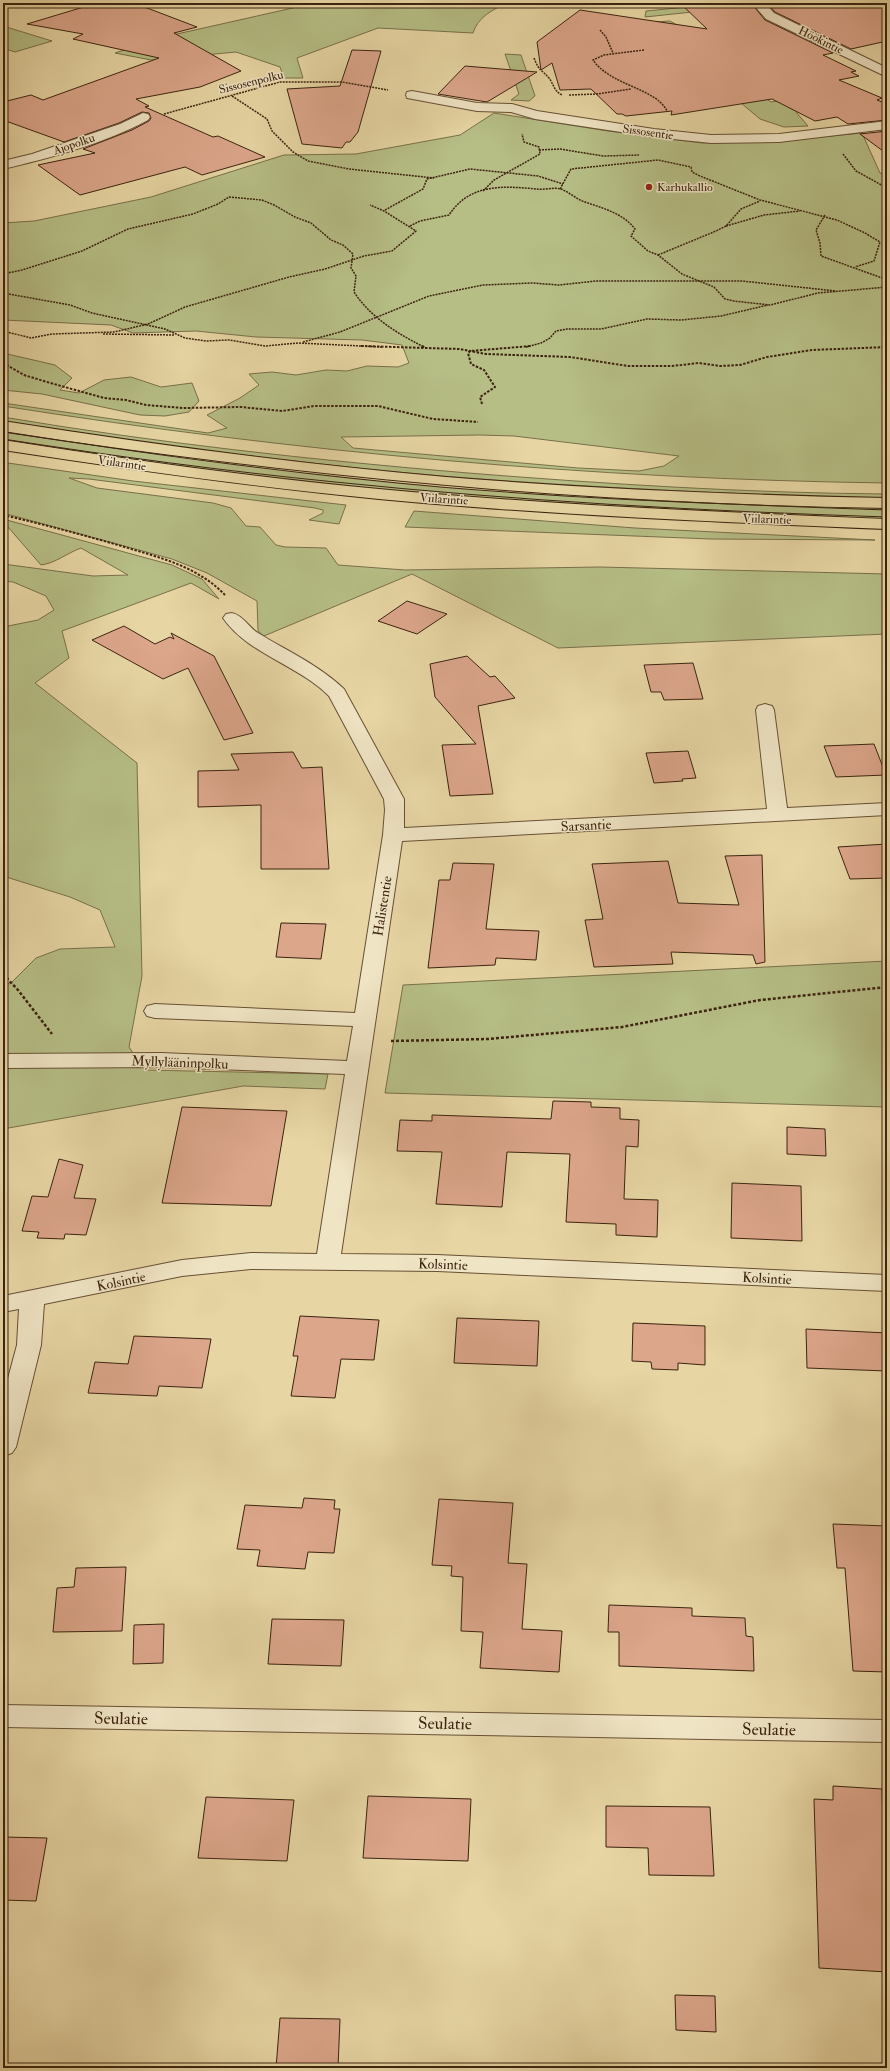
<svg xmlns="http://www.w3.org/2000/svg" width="890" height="2071" font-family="'IM FELL Double Pica',serif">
<rect width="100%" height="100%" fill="#e7d6a4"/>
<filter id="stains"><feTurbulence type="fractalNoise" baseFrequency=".005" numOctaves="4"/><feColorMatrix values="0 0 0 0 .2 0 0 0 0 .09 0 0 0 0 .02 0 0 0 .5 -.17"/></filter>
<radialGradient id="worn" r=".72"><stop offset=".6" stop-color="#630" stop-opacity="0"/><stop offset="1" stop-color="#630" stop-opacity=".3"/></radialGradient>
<g fill="#b6be86" stroke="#79704a" fill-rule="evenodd">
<path d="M315 3H507C492 10 478 17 473 33L378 28 297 58 303 78H284L280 67 236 52 151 60 115 53 168 36Z"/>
<path d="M728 3 749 6 645 17 646 11Z"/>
<path d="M670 21 687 31 730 74 771 102 813 96 796 112 808 126 784 127 760 119 722 87 639 23Z"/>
<path d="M3 26 52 41 15 52 3 48Z"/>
<path d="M505 54 521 55 535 96 529 101 511 100 519 94Z"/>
<path d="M494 113 608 131 702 143 768 142 862 133 880 173 887 176V483C591 479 295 452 3 406V403L208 433 227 428 207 415 240 398 259 385 249 374 272 372 296 375 326 370 347 371 367 366 398 367 409 363 402 345 362 340 256 337 196 331 133 333 111 325 3 320V223L34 221 151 197 284 155 356 154 460 135ZM479 435 514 436 679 456 664 466 639 471 578 468 353 448 341 437Z"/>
<path d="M3 353 55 365 72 378 60 390 79 393 104 380 131 377 161 387 192 383 199 401 189 412 165 416 140 415 42 394 3 390Z"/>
<path d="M3 417C157 443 313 460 468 473 607 484 747 493 887 494V499C738 494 590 488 441 476 295 463 149 444 3 423Z"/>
<path d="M3 431 329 473 887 507V522C728 514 569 508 410 493 274 480 139 461 3 443Z"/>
<path d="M8 463 133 481 346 505 339 524 309 520 323 513V510L315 508 89 479 69 478 97 488 213 503 231 508 246 526 260 527 276 545 285 547 326 548 338 565 405 570 600 567 887 574V634L558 648 412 574 264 636 258 631 257 601 207 573 172 559 3 513V468Z"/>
<path d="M414 511 635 528 875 540 711 539 405 527Z"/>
<path d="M3 519 172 565 202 579 219 599 191 583 62 631 69 658 35 683 137 763 142 976 129 1047 145 1070 328 1074 325 1089 243 1086 3 1129V982L10 984 36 958 60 949 115 947 100 910 70 897 3 876V627L38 620 54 610 46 596 13 582 3 581V564L93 576 128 575 81 548C67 553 56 563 41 565L8 527 3 526Z"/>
<path d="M887 961V1107L385 1093 403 985Z"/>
</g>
<g fill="#dca68b" stroke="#3c230f">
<path d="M97 3H134L197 27 174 33 241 71 200 87 136 99 149 106 145 107 213 137 218 136 265 157 202 175 185 167 80 195 38 165 95 153 83 149 132 130 149 121 151 118 149 113 142 112 119 123 64 142 3 120V102L31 95 43 100 159 58 73 39 83 34 27 24Z"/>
<path d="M680 3H751L765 20 833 53 823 55 856 71 851 72 859 76 839 80 882 98 877 100 887 104V120L848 124 837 117 815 121 772 99 671 115 672 111 626 116 622 114H617L591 89 560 90 552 63 541 70 537 42 580 10 707 29Z"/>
<path d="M767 3H887V41L851 49 775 12Z"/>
<path d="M352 50 381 51 358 132 350 142H346L342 148 302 144 287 89 340 86Z"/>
<path d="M465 66 537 72 487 102 438 94Z"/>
<path d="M887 131V154L860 134Z"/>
<path d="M407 601 447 614 417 634 378 621Z"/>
<path d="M124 626 155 644 170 637 174 639 171 633 214 656 253 733 224 740 188 668 163 679 92 640Z"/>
<path d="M467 656 490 677 495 676 515 698 478 706 493 794 450 796 442 745 476 744 435 697 430 664Z"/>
<path d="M693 663 703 699 664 700 661 692H651L644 665Z"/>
<path d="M874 744 886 775 836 777 824 746Z"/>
<path d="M688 751 696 778 682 779 683 781 654 783 646 753Z"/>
<path d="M293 752 302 768 322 767 329 869H261V805L198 807V771L239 770 231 754Z"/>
<path d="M887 844V878L850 879 838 847Z"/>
<path d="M762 855 765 962 756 964 753 955 671 952 673 964 594 967 585 920 603 919 592 864 668 861 678 903 739 905 725 856Z"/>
<path d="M453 863 494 864 486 929 539 931 536 960 496 958 495 965 428 968 439 880H450Z"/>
<path d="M281 923 326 924 321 959 276 957Z"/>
<path d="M553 1101 591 1102V1107L620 1108V1119L639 1120 638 1147 626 1146 624 1199 658 1200 657 1237 616 1235V1224L566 1222 570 1154 507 1152 502 1207 436 1204 442 1152 397 1151 400 1120 432 1121V1115L551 1119Z"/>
<path d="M182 1107 287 1111 271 1206 162 1203Z"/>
<path d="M787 1127 825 1129 826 1156 787 1154Z"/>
<path d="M59 1159 83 1165 74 1198 96 1199 86 1235 65 1234 64 1239 37 1238 39 1232 22 1231 32 1196 48 1197Z"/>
<path d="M732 1183 801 1186 802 1241 731 1238Z"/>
<path d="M300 1316 379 1320 374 1360 341 1359 335 1398 291 1396 298 1356H293Z"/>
<path d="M457 1318 539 1321 537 1366 454 1363Z"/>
<path d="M633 1323 705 1326V1365L678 1363V1370L652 1369 651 1362 632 1361Z"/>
<path d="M806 1329 887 1333V1371L807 1368Z"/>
<path d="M134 1336 211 1339 202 1388 159 1386 157 1396 88 1393 95 1362 128 1364Z"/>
<path d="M304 1498 335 1500 334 1509H340L334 1553 308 1552 305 1569 257 1566 260 1550 237 1549 245 1505 302 1508Z"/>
<path d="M439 1499 513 1503 508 1563 527 1564 522 1629 562 1631 559 1672 480 1668 483 1632 461 1631 463 1577 451 1576 452 1566 432 1565Z"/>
<path d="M833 1524 887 1526V1672L853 1671 845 1568H837Z"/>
<path d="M126 1567 122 1631 53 1632 57 1588 74 1587 76 1568Z"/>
<path d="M609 1605 692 1608V1616L745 1618 746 1636 753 1637 754 1671 619 1666V1632H608Z"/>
<path d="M272 1619 344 1620 341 1666 268 1664Z"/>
<path d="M164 1624 163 1663 133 1664 134 1625Z"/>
<path d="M833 1786 882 1789 883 1825H887V1972L819 1968 814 1799 833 1800Z"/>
<path d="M368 1796 471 1799 468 1861 363 1858Z"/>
<path d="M206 1797 294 1800 287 1861 198 1858Z"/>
<path d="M606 1806 710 1807 714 1876 649 1875 648 1848 606 1847Z"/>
<path d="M3 1837 47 1838 36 1901 3 1900Z"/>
<path d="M675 1995 715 1996 716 2032 676 2030Z"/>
<path d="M280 2018 340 2019 338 2068H276Z"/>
</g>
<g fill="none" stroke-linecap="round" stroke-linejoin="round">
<g stroke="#675034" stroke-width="2">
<g id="minor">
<path d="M752 3H765L774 13 887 68V77L766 19Z"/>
<path d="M412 91 477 103 512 104 537 111 654 129 711 135 779 134 887 121V129L779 142 711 143 654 137 535 119 511 112 477 111 407 98 406 95 407 92Z"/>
<path d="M143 113 148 114 150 117 148 120C106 143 50 158 3 169V161L32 154 120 124Z"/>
<path d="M232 613C244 616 248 627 258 633 287 651 319 665 344 689L404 799V828L767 809 756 710 758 706 765 704 772 706 774 710 787 808 887 803V815L402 841 341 1254 437 1255 887 1275V1291L437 1271 251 1269 182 1276 44 1304 41 1345 16 1447 12 1453 3 1456V1397L17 1345 19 1309 3 1312V1296L182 1260 251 1253 317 1254 345 1074 161 1067 3 1068V1054L161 1053 347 1061 353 1026 155 1018 147 1016 144 1011 147 1006 155 1004 355 1013 383 835 385 810 384 799 329 696C298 665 248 654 223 618L226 614Z"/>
<path d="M3 1705 887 1720V1742L3 1727Z"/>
</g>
</g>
<g stroke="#3c230f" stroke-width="2">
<g id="major">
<path d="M3 421C150 444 297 464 446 477 593 489 740 495 887 498V508C740 505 593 499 446 487 297 474 150 454 3 431Z"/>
<path d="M3 440C128 460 253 477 379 489 548 505 718 512 887 519V529C718 522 548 515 379 499 253 487 128 469 3 450Z"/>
</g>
</g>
<g stroke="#3c230f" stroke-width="1.5" stroke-dasharray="2 1" stroke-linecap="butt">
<path d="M600 30 606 37 613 53"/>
<path d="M644 50 604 55 593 60C611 86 656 88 667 111"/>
<path d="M534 58C539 71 541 69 549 78 554 85 554 91 562 95"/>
<path d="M569 95 597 94 631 89"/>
<path d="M232 96 267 119 272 131 293 152 308 161 349 169 434 178"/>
<path d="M164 114 280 82H342L388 90"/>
<path d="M539 150 560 149 603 156 639 155"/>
<path d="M843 154 856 171 887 188"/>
<path d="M560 189 571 169 658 160 691 167 692 172 700 176 760 200 837 220 865 233 880 242 874 261 855 267"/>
<path d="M483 191 494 180 540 154 539 147 524 142 522 134"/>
<path d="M385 210 423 189 427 179 470 169 538 176 563 184"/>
<path d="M825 215 816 230 820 243 821 256 885 279 887 285"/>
<path d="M410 226 420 221 449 215C470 183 503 186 537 189 544 190 554 187 561 189 569 192 576 199 585 202 602 208 623 213 635 229L631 236 648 251 658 255 682 274 714 287 725 299 734 301 770 305 818 293 887 287"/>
<path d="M726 226 764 215 800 211"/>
<path d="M658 255 716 231 726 226 741 209 760 201"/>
<path d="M3 274 22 270 82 251 128 229 193 214 218 204 229 197 262 200 274 205 295 217 311 223 331 240 343 245 353 254 351 268 356 276 354 292C370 317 398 334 424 347"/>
<path d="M3 293 70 305 92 313 165 329 185 338 206 341 229 340 265 346 298 343 382 347"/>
<path d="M3 331 31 338 52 334 114 332 148 324 185 307 289 277 325 269 364 256 392 251 416 231 384 211 370 205"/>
<path d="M103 334 174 335"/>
<path d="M303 342 340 332 429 296 483 285 532 283 559 285 596 281H742L836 291"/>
<path d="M526 347 541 343 550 338 556 331 567 329H601L647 319 681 320 721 316 768 305"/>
</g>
<g stroke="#3c230f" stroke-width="2" stroke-dasharray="2.5 1.5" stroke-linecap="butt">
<path d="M361 346 460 349 486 354 570 357 628 366H672L699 363 720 366 740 365 767 357 812 350 887 347"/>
<path d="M422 346 426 348"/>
<path d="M3 363 24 375 47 382 104 398 126 400 146 405 183 408 241 407 282 411 314 406H378L433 419 478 422"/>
<path d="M482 404 480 397 495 387 484 370 471 364 468 353 470 351 531 346"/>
<path d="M3 515C42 524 80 534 118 545 157 557 196 565 225 595"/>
</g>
<g stroke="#3c230f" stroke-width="2.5" stroke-dasharray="3 2" stroke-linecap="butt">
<path d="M3 974 18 990 52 1034"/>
<path d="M391 1041 488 1039 622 1027 760 1000 887 987"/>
</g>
<use href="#minor" fill="#efe4c4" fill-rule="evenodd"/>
<use href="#major" fill="#e7d6a4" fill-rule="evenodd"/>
<g stroke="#3c230f" stroke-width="1">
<path d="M3 432C149 454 295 472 441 485 590 499 738 505 887 510"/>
<path d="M3 439C113 456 224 471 335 482 519 501 703 511 887 517"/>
</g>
</g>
<circle fill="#8f2418" stroke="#efe4c4" stroke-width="1.5" cx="649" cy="187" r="4"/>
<g text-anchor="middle" stroke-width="3" stroke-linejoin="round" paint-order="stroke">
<g font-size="12" fill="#3c230f" stroke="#efe4c4">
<text transform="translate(821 40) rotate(26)" y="4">Höökintie</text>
<text transform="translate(251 82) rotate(-14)" y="4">Sissosenpolku</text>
<text transform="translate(648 132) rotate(8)" y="4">Sissosentie</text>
<text transform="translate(74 144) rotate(-19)" y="4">Ajopolku</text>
<text transform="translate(122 463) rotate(8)" y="4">Viilarintie</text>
<text transform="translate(444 499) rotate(4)" y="4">Viilarintie</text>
<text transform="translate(767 519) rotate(2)" y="4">Viilarintie</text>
</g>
<g font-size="12" fill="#3c230f" stroke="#efe4c4" text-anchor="start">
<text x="657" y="191">Karhukallio</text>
</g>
<g font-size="14" fill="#3c230f" stroke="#efe4c4">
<text transform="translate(586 825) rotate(-3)" y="5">Sarsantie</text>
<text transform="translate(382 906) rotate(-81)" y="5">Halistentie</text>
<text transform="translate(180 1062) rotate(2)" y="5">Myllylääninpolku</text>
<text transform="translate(443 1264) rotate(2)" y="5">Kolsintie</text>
<text transform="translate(767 1278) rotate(3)" y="5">Kolsintie</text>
<text transform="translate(121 1281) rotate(-12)" y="5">Kolsintie</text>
</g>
<g font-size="17" fill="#3c230f" stroke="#efe4c4">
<text transform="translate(121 1718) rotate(1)" y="6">Seulatie</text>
<text transform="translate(445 1723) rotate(1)" y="6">Seulatie</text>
<text transform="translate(769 1729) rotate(1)" y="6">Seulatie</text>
</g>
</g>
<rect width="890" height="2071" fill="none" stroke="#e7d6a4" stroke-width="16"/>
<rect x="4" y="4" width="882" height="2063" fill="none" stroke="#3c230f" stroke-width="2"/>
<rect x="8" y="8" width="874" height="2055" fill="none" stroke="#3c230f"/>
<rect width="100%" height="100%" filter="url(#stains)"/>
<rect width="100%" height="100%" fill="url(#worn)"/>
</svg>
